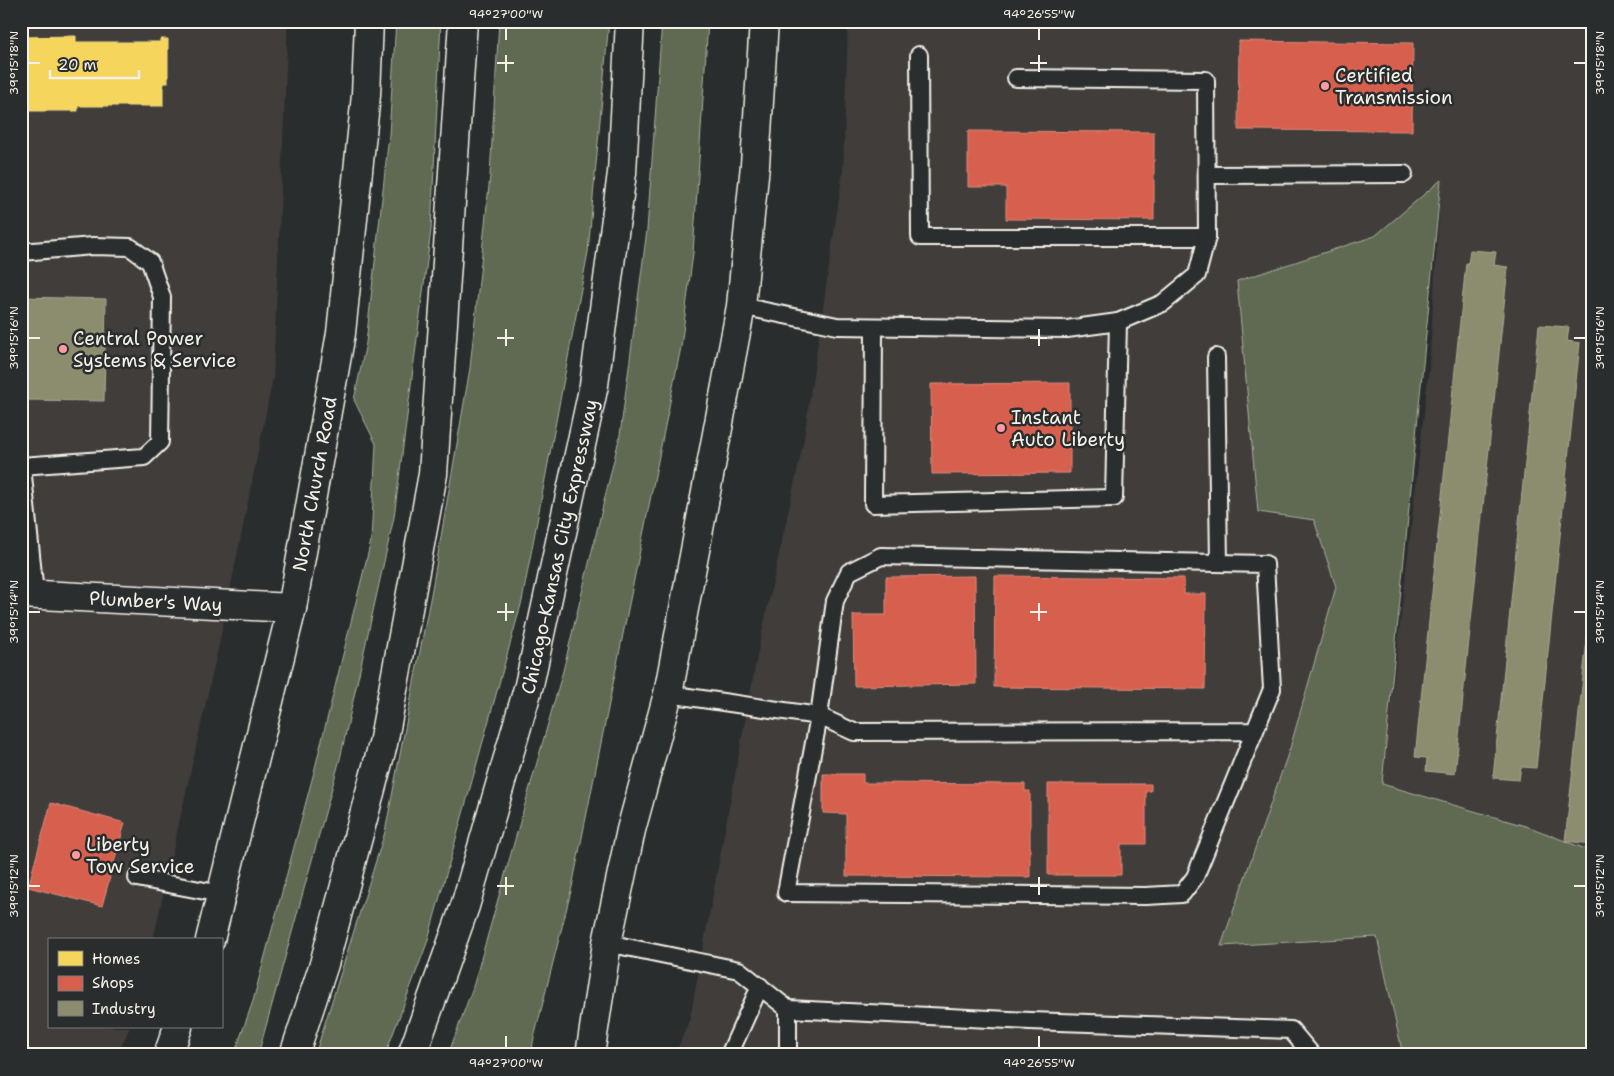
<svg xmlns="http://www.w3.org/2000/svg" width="1614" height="1076" font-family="'Shantell Sans',sans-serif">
<rect width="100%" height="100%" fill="#2a2d2e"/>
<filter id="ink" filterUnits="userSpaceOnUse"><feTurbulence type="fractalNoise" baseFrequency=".02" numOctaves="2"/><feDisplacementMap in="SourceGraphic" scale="10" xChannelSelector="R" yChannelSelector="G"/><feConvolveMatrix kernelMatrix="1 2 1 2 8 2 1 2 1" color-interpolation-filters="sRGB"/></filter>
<g filter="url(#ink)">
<g fill="#3f3e3b">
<path d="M21 21H288L273 378 221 635 153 940H49V1027H130L117 1055H21Z"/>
<path d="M872 21H1593V852L1532 828 1382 784 1429 369 1441 181 1376 236 1237 281 1336 587 1290 748 1222 946 1377 937 1403 1055H675L690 1018 759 646 803 444 843 171 848 24H872Z"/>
</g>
<g fill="#606b52" stroke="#aaae9d">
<path d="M396 21H441L431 230 394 517 340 759 258 1055H234L253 1001 314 772 371 541 376 444 354 400 366 343 389 135Z"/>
<path d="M499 21H609L588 252 522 601 427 943 385 1055H315L385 832 432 589 470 368 490 176Z"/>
<path d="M662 21H708L693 253 681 347 572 887 533 1042 532 1055H448L473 987 563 671 620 435 647 230Z"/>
<path d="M1441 180 1382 784 1532 828 1593 852V1055H1403L1377 937 1221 946 1290 748 1336 587 1314 520 1258 512 1237 281 1375 236Z"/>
</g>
<path fill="#f6d55c" stroke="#f5dd86" d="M76 36V42H160V39H168V83H163V106H78V111H21V37Z"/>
<g fill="#d6604d" stroke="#df8c7c">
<path d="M1239 41 1413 43 1412 131 1238 130Z"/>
<path d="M968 131 1154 132V220L1006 219V187H968Z"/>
<path d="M1070 383V473L932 474 931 384Z"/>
<path d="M975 576 976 684 854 686 853 615H886V577Z"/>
<path d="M995 576 1184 578V594H1206L1205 689 994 687Z"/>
<path d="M823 774H863V783L1025 784V791H1030V877L846 876V814L823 813Z"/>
<path d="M1048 784H1151V791H1146V844H1121V875H1048Z"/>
<path d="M51 803 125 823 102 906 28 887Z"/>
</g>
<g fill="#8c8c6e" stroke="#abaa93">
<path d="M1470 250 1496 252 1494 265 1508 267 1455 774 1426 771 1427 758 1415 757 1466 263 1468 264Z"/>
<path d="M21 297 106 299 104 401 21 400Z"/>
<path d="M1539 325 1569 327 1567 341 1580 343 1536 768 1521 767 1519 780 1493 778Z"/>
<path d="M1593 585V844L1565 841Z"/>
</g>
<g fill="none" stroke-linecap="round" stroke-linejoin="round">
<g stroke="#f4f1e8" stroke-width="20">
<g id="lane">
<path d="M919 55 920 237H1207"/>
<path d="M1207 175 1404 174"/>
<path d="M21 252 93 246 130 247 150 262 162 297 160 442 144 457 21 466"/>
<path d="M741 306 837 326 1067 329 1118 322 1163 303 1197 275 1207 237 1206 80 1016 78"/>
<path d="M874 327 873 504 1114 498 1118 322"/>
<path d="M1216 357 1219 563"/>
<path d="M22 466 35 594"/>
<path d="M668 694 819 716 835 601 849 572 881 556 1265 564 1272 689 1195 877 1182 894 1146 896 786 893 819 716 854 732 1255 731"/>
<path d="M137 878 221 894"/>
<path d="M607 943 739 970 788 1009 1030 1021 1291 1030 1312 1055"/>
<path d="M788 1009V1055"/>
<path d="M729 1055 760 986"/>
</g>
</g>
<g stroke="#f4f1e8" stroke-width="31">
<g id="street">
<path id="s1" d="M21 594 292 608"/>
</g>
</g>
<g stroke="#f4f1e8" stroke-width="31">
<g id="secondary">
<path id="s2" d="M210 940 292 608 341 333 366 95 369 21"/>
<path d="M168 1055 178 1027"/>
</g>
</g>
<g stroke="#f4f1e8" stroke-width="31">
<path id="primary" d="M590 1055 607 943 631 830 668 694 741 306 755 165 764 21"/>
</g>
<g stroke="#f4f1e8" stroke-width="31">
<g id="highway">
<path d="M294 1055 324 964 383 744 433 474 463 21"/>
<path id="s3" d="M412 1055 465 906 529 685 594 385 622 173 630 21"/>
</g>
</g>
<use href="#lane" stroke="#2a2d2e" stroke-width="16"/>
<use href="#street" stroke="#2a2d2e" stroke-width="28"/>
<use href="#secondary" stroke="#2a2d2e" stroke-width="28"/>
<use href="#primary" stroke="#2a2d2e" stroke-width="28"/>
<use href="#highway" stroke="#2a2d2e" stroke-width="28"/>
</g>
</g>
<path fill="none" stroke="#f4f1e8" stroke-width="2" d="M506 28V40M1039 28V40M506 55V72M1039 55V72M28 63H40M497 63H514M1030 63H1047M1574 63H1586M506 329V346M1039 329V346M28 338H40M497 338H514M1030 338H1047M1574 338H1586M506 603V621M1039 603V621M28 612H40M497 612H514M1030 612H1047M1574 612H1586M506 877V895M1039 877V895M28 886H40M497 886H514M1030 886H1047M1574 886H1586M506 1036V1048M1039 1036V1048"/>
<g fill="#ff9aa2" stroke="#2a2d2e" stroke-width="2">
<circle cx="1325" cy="86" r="5"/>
<circle cx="63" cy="349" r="5"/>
<circle cx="1001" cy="428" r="5"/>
<circle cx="76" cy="855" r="5"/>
</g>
<g text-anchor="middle" stroke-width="5" stroke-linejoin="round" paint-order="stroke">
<g font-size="19" fill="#f4f1e8" stroke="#2a2d2e" text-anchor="start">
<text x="1335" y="82">Certified<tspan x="1335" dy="22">Transmission</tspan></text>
<text x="73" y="345">Central Power<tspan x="73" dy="22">Systems &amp; Service</tspan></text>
<text x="1011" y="424">Instant<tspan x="1011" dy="22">Auto Liberty</tspan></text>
<text x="86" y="851">Liberty<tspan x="86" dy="22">Tow Service</tspan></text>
</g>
<g font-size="19" fill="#f4f1e8" stroke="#2a2d2e">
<text dy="7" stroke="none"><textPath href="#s2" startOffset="468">North Church Road</textPath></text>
<text dy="7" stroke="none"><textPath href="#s3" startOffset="530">Chicago-Kansas City Expressway</textPath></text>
<text dy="7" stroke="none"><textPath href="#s1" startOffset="135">Plumber's Way</textPath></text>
</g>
</g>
<rect width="1614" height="1076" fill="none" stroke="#2a2d2e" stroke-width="55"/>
<rect x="48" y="938" width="175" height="90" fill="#2a2d2e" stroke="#7b7b78"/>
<rect x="58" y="951" width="25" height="15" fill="#f6d55c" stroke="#7b7b78"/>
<text x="92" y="964" font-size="15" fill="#f4f1e8">Homes</text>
<rect x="58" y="976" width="25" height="15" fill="#d6604d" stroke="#7b7b78"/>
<text x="92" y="988" font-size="15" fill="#f4f1e8">Shops</text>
<rect x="58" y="1001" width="25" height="15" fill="#8c8c6e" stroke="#7b7b78"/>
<text x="92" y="1014" font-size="15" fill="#f4f1e8">Industry</text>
<path d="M50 70v8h89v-8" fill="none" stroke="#f4f1e8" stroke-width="2.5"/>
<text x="58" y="70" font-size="15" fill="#f4f1e8" stroke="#2a2d2e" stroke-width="4" paint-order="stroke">20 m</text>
<rect x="28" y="28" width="1558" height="1020" fill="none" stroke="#f4f1e8" stroke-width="2"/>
<g font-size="12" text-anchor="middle" fill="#f4f1e8">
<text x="506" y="18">94°27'00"W</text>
<text x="1039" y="18">94°26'55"W</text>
<text transform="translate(14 63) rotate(-90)" y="4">39°15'18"N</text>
<text transform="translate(1600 63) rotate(-90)" y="4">39°15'18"N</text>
<text transform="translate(14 338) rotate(-90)" y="4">39°15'16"N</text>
<text transform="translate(1600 338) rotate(-90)" y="4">39°15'16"N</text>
<text transform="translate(14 612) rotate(-90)" y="4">39°15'14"N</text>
<text transform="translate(1600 612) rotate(-90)" y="4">39°15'14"N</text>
<text transform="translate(14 886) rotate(-90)" y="4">39°15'12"N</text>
<text transform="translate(1600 886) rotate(-90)" y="4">39°15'12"N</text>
<text x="506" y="1067">94°27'00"W</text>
<text x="1039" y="1067">94°26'55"W</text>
</g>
</svg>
